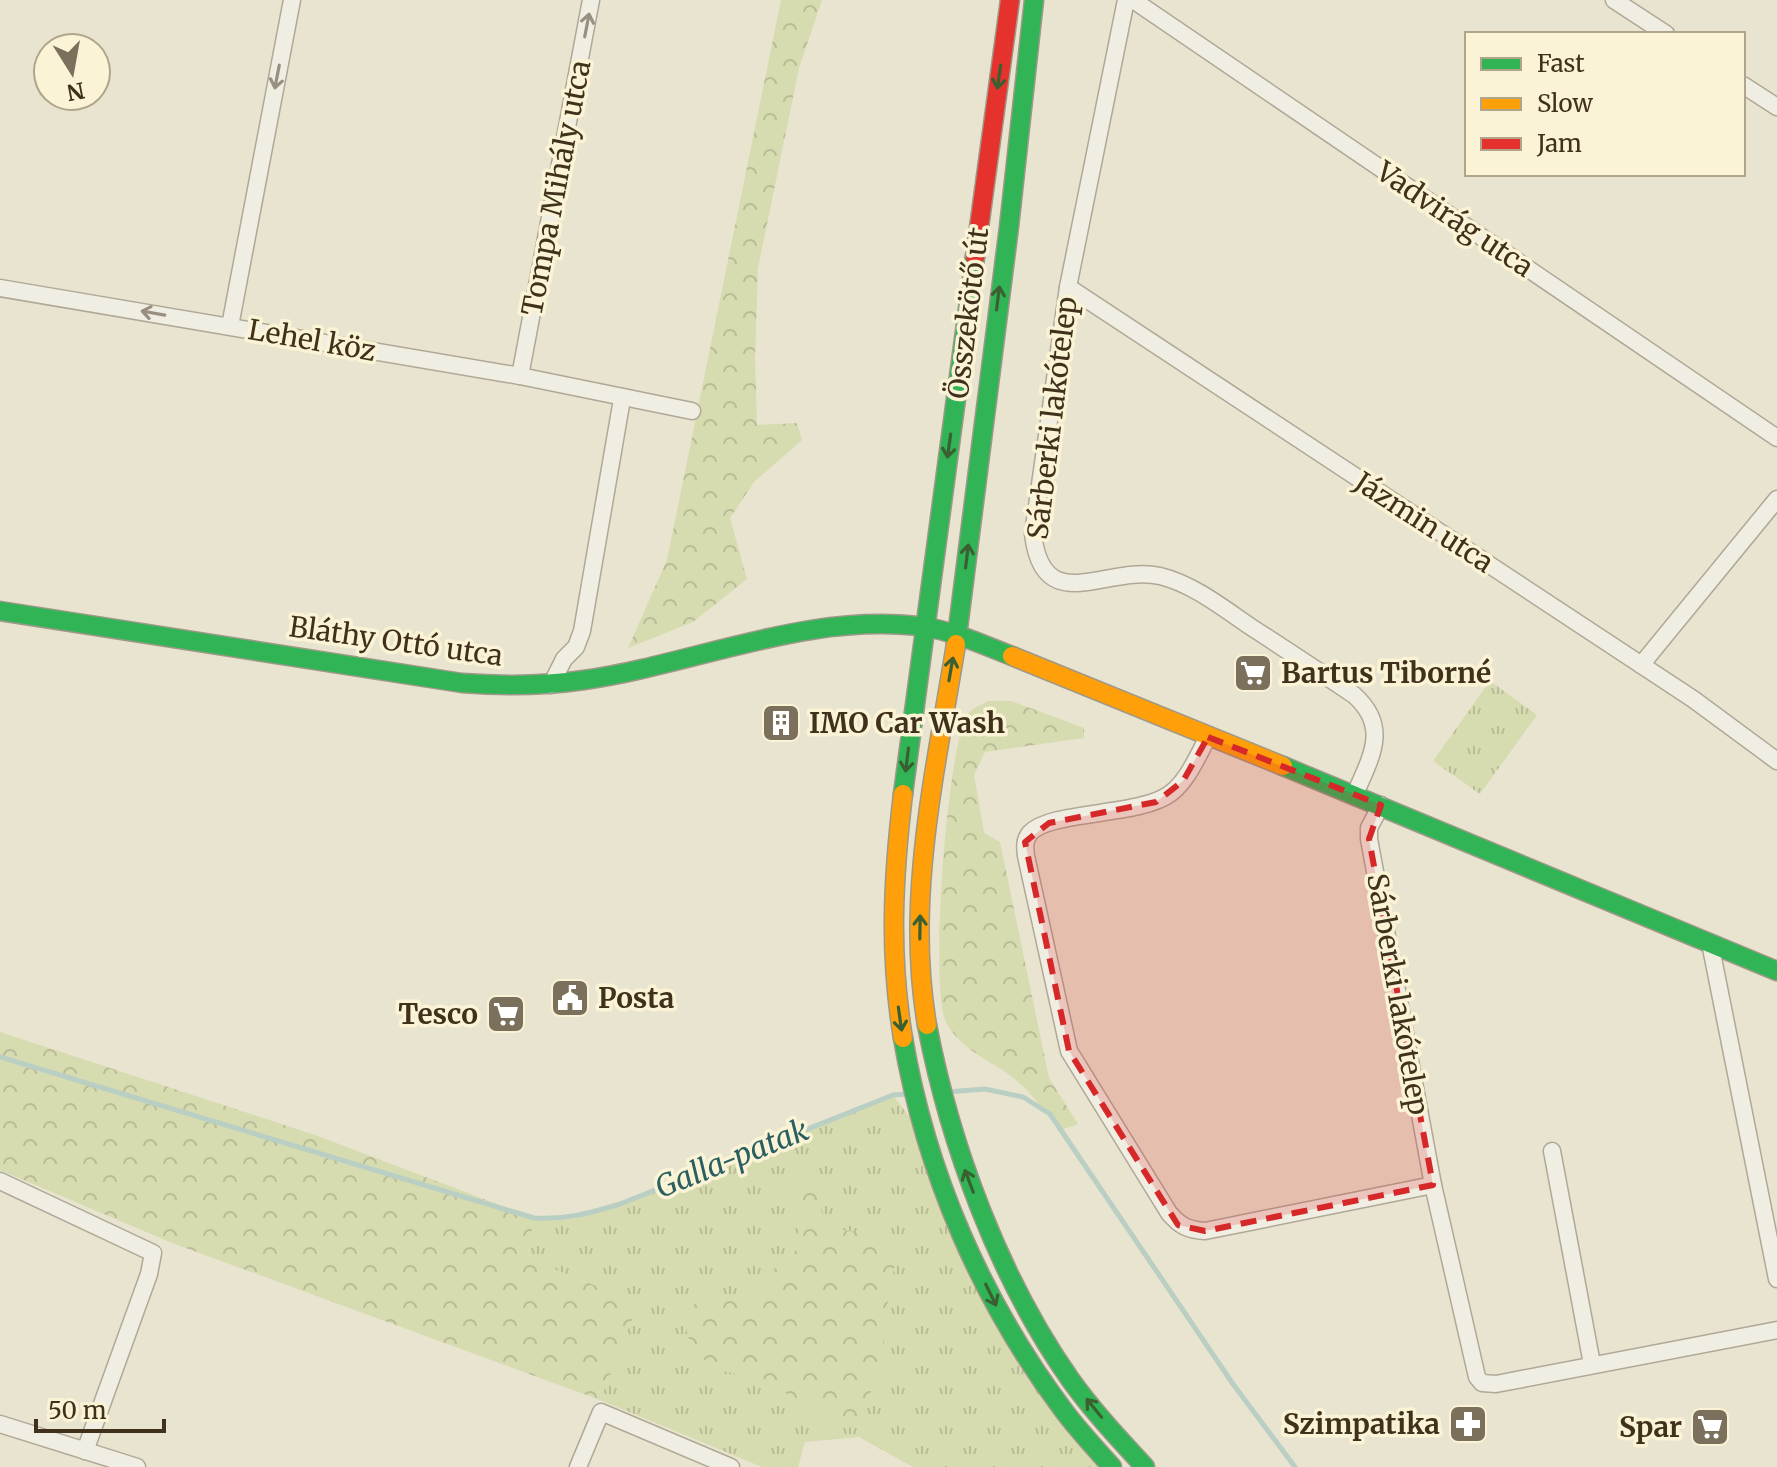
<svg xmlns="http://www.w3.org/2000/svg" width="1777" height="1467" font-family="Merriweather,serif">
<defs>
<pattern id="grass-tufts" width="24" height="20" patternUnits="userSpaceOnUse" patternTransform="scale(2)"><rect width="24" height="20" fill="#d6dbb0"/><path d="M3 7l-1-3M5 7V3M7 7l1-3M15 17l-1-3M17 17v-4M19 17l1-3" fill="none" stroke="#b9bc97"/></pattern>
<pattern id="forest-crowns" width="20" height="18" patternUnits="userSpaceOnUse" patternTransform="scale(2)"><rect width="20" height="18" fill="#d6dbb0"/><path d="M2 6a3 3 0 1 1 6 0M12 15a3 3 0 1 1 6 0" fill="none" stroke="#b9bc97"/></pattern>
</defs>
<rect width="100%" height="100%" fill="#e9e4cf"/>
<g fill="url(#grass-tufts)">
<path d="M1490 681 1537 715 1480 794 1433 761Z"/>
<path d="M893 1095 926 1139 1029 1361 1116 1467H913L859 1437 805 1442 798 1467H762L600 1400 634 1312 607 1290 527 1259 534 1218 581 1216 620 1204Z"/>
</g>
<g fill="url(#forest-crowns)">
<path d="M781 0H822L799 68 758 268 755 357 757 425 797 423 802 440 754 482 730 518 747 579 693 622 628 648 667 560Z"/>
<path d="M988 701H1011L1084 728V738L985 752 974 775 984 833 1000 842 1049 1078 1078 1124 1060 1130C1045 1113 1030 1090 1011 1076 988 1059 960 1049 946 1022 929 989 947 744 968 714 972 708 982 705 988 701Z"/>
<path d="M0 1032 315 1135 534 1218 527 1259 607 1290 635 1312 600 1400 172 1243 0 1170Z"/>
<path d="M801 1176 816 1186 825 1228 865 1233 893 1241 896 1258 885 1317 883 1371 850 1428 796 1401 769 1380 722 1371 692 1352 683 1316 706 1292 744 1305 761 1290 766 1269 782 1268 799 1246 797 1216 789 1191Z"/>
</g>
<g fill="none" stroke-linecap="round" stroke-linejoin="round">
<g stroke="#bacfc4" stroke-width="5">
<path d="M0 1057 534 1218C566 1220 590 1213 620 1204L893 1095 908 1094"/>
<path d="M946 1092 985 1089 1023 1097 1050 1114 1233 1384 1295 1467"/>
</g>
<g stroke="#afa897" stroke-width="19">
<g id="street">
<path d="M1126 0 1068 287 1033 534C1043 620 1107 564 1160 576 1193 584 1223 608 1251 627 1285 649 1320 672 1354 695 1390 727 1371 757 1355 794"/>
<path d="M1133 0 1777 438"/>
<path d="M1614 0 1666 34"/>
<path d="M1743 85 1777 107"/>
<path d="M1068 287 1693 699 1777 761"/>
<path d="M0 288 520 376 692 411"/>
<path d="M230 326 292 0"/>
<path d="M520 376 591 0"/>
<path d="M1641 665 1777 499"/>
<path d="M551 685 564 659 576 647 582 631 622 399"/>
<path d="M1208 737C1198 755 1188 780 1171 793 1140 817 1051 810 1030 833 1024 840 1025 848 1026 856L1069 1051 1169 1213C1180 1226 1188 1230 1205 1231L1433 1185"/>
<path d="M1381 805 1369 828V839L1433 1185 1477 1377 1482 1383 1496 1384 1777 1330"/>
<path d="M1710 943 1777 1279"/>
<path d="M1552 1151 1592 1364"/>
<path d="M0 1181 153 1253 149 1274 85 1451"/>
<path d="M0 1424 137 1467"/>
<path d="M578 1467 601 1412 731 1467"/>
</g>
</g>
<g stroke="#9e9888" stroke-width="21">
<g id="fast">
<path d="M0 611 462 683C503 686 543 686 584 680 696 664 809 611 925 627 956 632 983 645 1012 656"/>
<path d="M956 644 1009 227 1034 0"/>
<path d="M1283 766 1777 971"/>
<path d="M903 794 975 257"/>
<path d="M927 1025C950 1145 999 1278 1070 1379 1092 1410 1119 1439 1145 1467"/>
<path d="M903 1038C926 1173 982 1302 1064 1411 1079 1431 1096 1449 1112 1467"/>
</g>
</g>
<g stroke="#9e9888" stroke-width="21">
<g id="slow">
<path d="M1012 656 1283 766"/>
<path d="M903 794C893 878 889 954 903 1038"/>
<path d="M927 1025C905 898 936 769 956 644"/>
</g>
</g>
<g stroke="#9e9888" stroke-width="21">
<path id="jam" d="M975 257 1010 0"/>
</g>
<use href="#street" stroke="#f0ede2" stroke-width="16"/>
<use href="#fast" stroke="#30b455" stroke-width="18"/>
<use href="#slow" stroke="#ff9f0a" stroke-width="18"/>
<use href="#jam" stroke="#e5322d" stroke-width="18"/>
</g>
<defs><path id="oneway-shaft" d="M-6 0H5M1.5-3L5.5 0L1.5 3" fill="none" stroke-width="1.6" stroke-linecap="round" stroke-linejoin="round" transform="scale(2)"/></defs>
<g stroke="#988f80">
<use href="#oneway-shaft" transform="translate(587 25) rotate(-79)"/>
<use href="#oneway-shaft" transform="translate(277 77) rotate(101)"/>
<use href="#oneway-shaft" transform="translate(153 313) rotate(-170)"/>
</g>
<g stroke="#3a5f31">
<use href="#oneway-shaft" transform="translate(999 77) rotate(98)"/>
<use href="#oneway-shaft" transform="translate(998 298) rotate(-83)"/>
<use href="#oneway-shaft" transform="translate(949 446) rotate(98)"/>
<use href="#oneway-shaft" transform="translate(967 556) rotate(-83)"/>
<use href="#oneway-shaft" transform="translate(951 669) rotate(-80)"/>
<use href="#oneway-shaft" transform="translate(907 760) rotate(97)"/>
<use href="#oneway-shaft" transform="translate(920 927) rotate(-89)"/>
<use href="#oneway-shaft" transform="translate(900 1019) rotate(82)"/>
<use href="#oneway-shaft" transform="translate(969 1181) rotate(-111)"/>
<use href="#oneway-shaft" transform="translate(991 1295) rotate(64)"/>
<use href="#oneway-shaft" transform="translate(1094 1408) rotate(-129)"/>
</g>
<path fill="#d62828" fill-opacity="0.2" stroke="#d62828" stroke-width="6" stroke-dasharray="16 10" stroke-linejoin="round" d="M1208 737 1381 805 1369 839 1433 1185 1205 1231 1178 1225 1069 1051 1025 842 1049 823 1156 802 1183 781Z"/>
<defs>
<g id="supermarket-square" transform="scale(2)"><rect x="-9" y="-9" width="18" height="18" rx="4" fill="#7b705b" stroke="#faf3d5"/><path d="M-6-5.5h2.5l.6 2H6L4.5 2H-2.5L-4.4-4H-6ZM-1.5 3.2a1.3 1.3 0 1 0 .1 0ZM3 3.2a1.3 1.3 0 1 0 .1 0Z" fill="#fff"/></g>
<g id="building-square" transform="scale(2)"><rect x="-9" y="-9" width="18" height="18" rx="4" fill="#7b705b" stroke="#faf3d5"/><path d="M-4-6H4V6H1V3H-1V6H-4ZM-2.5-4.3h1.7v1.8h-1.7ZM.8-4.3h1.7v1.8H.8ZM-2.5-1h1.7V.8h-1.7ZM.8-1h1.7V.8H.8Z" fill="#fff"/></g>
<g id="civic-square" transform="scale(2)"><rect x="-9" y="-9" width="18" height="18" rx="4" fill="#7b705b" stroke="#faf3d5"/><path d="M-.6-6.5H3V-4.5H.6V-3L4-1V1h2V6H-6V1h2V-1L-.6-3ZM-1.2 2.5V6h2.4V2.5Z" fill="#fff"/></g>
<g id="pharmacy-square" transform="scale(2)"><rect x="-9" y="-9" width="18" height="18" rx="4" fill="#7b705b" stroke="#faf3d5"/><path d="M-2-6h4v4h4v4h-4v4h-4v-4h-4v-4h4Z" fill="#fff"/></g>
</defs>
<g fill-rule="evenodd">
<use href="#supermarket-square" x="1253" y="673"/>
<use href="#building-square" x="781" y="723"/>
<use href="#civic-square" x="570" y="998"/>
<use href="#supermarket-square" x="506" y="1014"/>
<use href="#pharmacy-square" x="1468" y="1424"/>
<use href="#supermarket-square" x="1710" y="1427"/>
</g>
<g text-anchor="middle" stroke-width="7" stroke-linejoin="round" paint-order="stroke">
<g font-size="28" fill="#40311d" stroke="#faf3d5">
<text transform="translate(556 188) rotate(-79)" y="10">Tompa Mihály utca</text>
<text transform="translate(1455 219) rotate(34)" y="10">Vadvirág utca</text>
<text transform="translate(968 313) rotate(-83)" y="10">Összekötő út</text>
<text transform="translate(312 340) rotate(10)" y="10">Lehel köz</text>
<text transform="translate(1052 418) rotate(-83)" y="10">Sárberki lakótelep</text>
<text transform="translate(1424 522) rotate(33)" y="10">Jázmin utca</text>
<text transform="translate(396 641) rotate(8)" y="10">Bláthy Ottó utca</text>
<text transform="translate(1398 994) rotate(80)" y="10">Sárberki lakótelep</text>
</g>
<g font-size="28" font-weight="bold" fill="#40311d" stroke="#faf3d5" text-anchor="start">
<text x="1281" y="683">Bartus Tiborné</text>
<text x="809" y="733">IMO Car Wash</text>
<text x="598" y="1008">Posta</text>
<text x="478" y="1024" text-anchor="end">Tesco</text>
<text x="1440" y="1434" text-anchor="end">Szimpatika</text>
<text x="1682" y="1437" text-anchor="end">Spar</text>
</g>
<g font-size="30" font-style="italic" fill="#2a5f61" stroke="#faf3d5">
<text transform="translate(732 1159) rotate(-22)" y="10">Galla-patak</text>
</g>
</g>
<rect x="1465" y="32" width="280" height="144" fill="#faf3d5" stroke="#b0a58b" stroke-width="2"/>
<rect x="1481" y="58" width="40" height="12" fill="#30b455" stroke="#b0a58b" stroke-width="2"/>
<text x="1537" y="72" font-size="24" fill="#40311d">Fast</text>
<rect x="1481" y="98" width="40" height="12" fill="#ff9f0a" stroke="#b0a58b" stroke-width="2"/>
<text x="1537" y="112" font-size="24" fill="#40311d">Slow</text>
<rect x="1481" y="138" width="40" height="12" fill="#e5322d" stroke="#b0a58b" stroke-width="2"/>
<text x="1537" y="152" font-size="24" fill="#40311d">Jam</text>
<g transform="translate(72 72) rotate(169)"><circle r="38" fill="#faf3d5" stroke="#b0a58b" stroke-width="2"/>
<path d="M0-6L14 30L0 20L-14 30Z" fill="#7b705b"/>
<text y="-12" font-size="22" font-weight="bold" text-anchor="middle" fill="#40311d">N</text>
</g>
<path d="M36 1419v12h128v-12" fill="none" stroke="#40311d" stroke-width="4"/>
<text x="48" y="1419" font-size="24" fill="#40311d" stroke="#faf3d5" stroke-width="6" paint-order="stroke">50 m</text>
</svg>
